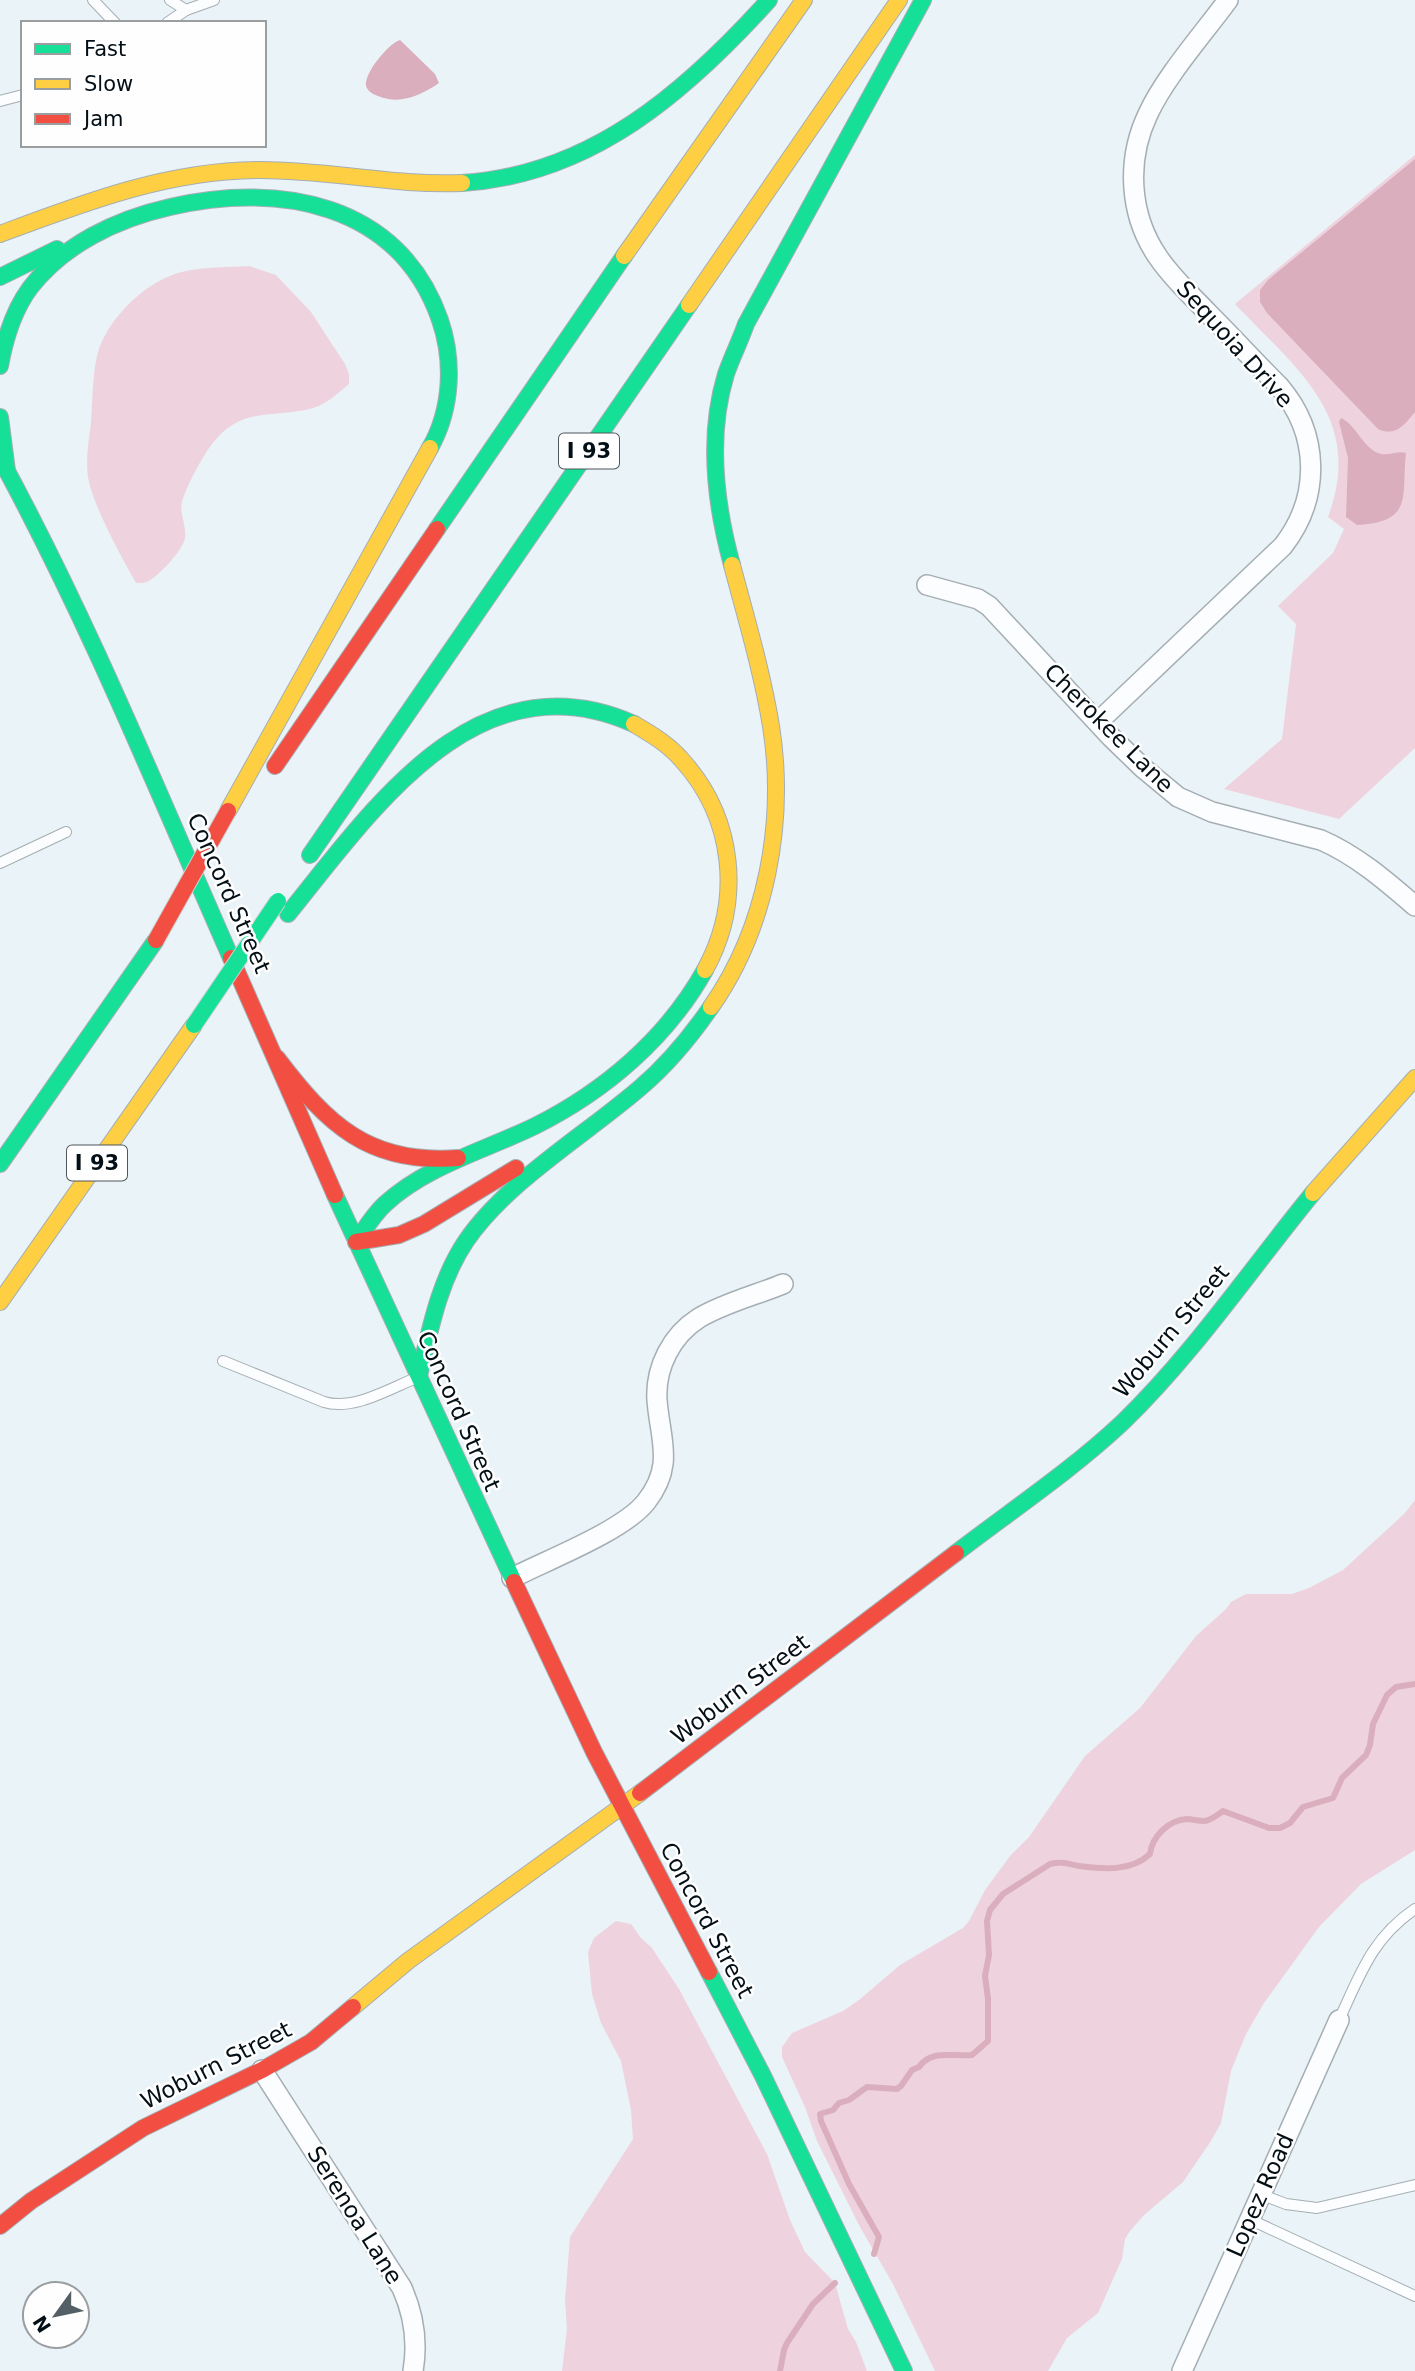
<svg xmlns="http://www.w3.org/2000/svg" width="1415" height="2371" font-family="'DejaVu Sans',sans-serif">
<rect width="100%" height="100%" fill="#eaf3f7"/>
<g fill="#eed3de">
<path d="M1415 155V748L1339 819 1224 789 1282 739 1296 624 1278 606 1333 553 1344 529 1328 517C1365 417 1297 370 1235 304Z"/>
<path d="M249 266 276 275 311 312 345 364 349 374V384C338 393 327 404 313 408 273 419 242 405 212 444 202 457 186 487 182 502 179 514 187 526 185 538 183 550 158 577 147 582 144 583 139 583 136 583 120 554 99 517 90 486 84 466 89 441 91 422 93 399 92 374 98 352 107 322 137 291 165 278 191 266 221 268 249 266Z"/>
<path d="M1415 1500V1850L1361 1884 1319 1927 1264 2003 1246 2034 1231 2071 1221 2123 1211 2141 1183 2182 1144 2215 1130 2231 1125 2239 1122 2259 1098 2313 1067 2338 1048 2371H935L893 2284 860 2227 817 2141 805 2107 782 2057V2047L792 2033 843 2011 859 2000 900 1965 963 1928 969 1921 985 1890 1010 1856 1029 1837 1085 1756 1140 1708 1196 1636 1226 1609 1231 1602 1246 1594H1292L1309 1588 1343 1570 1404 1514Z"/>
<path d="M616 1921 631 1924 641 1938 652 1948 679 1989 767 2154 790 2220 805 2252 835 2283 848 2329 856 2342 867 2371H562L567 2329 565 2300 570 2237 633 2139 631 2110 621 2061 601 2023 592 1994 588 1952 594 1938Z"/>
</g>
<g fill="#daaebd">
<path d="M400 40 435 74 439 83C420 96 400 105 378 96 373 94 368 92 366 86 364 73 388 44 400 40Z"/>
<path d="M1415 159V412C1404 425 1396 437 1378 429L1267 313 1260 302V290L1268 280Z"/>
<path d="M1341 418C1356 425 1363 447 1378 453 1388 457 1397 450 1406 453 1401 495 1415 522 1357 525L1346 517 1348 458 1339 422Z"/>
</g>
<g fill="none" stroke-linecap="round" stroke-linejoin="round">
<g stroke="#daaebd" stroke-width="6">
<path d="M874 2254 879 2237 849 2184 821 2121 820 2114 833 2110 839 2103 849 2100 867 2087 897 2089 901 2086 912 2070 919 2067C931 2049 953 2057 972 2055L988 2041V1999L985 1976 989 1955 987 1921 990 1910 1003 1894 1050 1864C1061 1861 1068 1864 1079 1866 1103 1869 1131 1872 1150 1854 1152 1837 1168 1820 1187 1819 1192 1819 1198 1821 1204 1821 1211 1821 1217 1815 1223 1811L1269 1828H1280L1290 1823 1303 1807 1333 1798 1342 1778 1366 1755 1370 1745 1373 1724 1387 1695 1396 1687 1415 1684"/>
<path d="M780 2371 784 2350 787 2343 813 2304 835 2283"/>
</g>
<g stroke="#a4aeb4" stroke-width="12">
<g id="lane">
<path d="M93 0 115 23"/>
<path d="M170 0 186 10 214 0"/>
<path d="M167 23 186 10"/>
<path d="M0 101 23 95"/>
<path d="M0 863 66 832"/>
<path d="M223 1361 324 1402C353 1411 389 1389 416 1378"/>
<path d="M1339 2020C1360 1975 1372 1938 1415 1909"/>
<path d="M1260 2194 1286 2204 1317 2208 1415 2185"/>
<path d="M1249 2219 1415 2296"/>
</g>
</g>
<g stroke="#a4aeb4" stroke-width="22">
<g id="street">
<path d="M927 585 978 599 989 606 1111 737 1143 768 1178 797 1212 812 1321 840C1356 855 1386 881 1415 906"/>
<path d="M1098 722 1283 546C1321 497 1320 434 1279 386 1255 362 1232 337 1208 313 1191 295 1172 278 1158 257 1129 215 1126 160 1148 114 1165 77 1203 34 1228 0"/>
<path d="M512 1578C547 1560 623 1531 646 1502 675 1465 660 1440 657 1400 655 1367 672 1335 699 1318 724 1303 756 1295 783 1284"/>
<path d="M262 2070 402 2288C414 2315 418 2342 413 2371"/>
<path d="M1182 2371 1339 2020"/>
</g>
</g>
<g stroke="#a4aeb4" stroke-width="18">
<g id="fast">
<path d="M462 183C591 175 686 92 769 0"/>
<path d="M0 277 57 249"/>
<path d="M0 366C5 338 13 311 30 288 64 244 117 219 170 207 278 182 399 202 440 320 454 361 452 409 430 448"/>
<path d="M0 417 7 471"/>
<path d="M0 458C88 620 157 790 231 958"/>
<path d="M437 529 624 256"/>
<path d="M732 565C715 503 707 436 726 374 732 357 740 341 746 324L923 0"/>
<path d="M310 855 689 305"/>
<path d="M288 914C373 809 477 654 634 724"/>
<path d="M0 1164 156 940"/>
<path d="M335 1195 514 1582"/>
<path d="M356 1242C365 1229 373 1215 385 1204 426 1166 486 1150 535 1126 605 1091 667 1038 705 970"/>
<path d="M419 1376C430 1330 439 1281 466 1241 507 1181 587 1134 641 1087 668 1064 691 1036 711 1007"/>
<path d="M956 1553C1012 1510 1072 1470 1123 1422 1194 1353 1250 1270 1313 1193"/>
<path d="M709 1972 763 2076 904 2371"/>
</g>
</g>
<g stroke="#a4aeb4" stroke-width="18">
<g id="slow">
<path d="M0 234C83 203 166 171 256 170 325 169 393 186 462 183"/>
<path d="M624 256 804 0"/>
<path d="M689 305 899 0"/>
<path d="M634 724C651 734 668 744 681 759 735 818 743 901 705 970"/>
<path d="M228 811 430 448"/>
<path d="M711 1007C767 927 786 821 771 726 762 671 746 618 732 565"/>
<path d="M1313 1193 1415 1078"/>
<path d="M0 1302 194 1025"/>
<path d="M353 2007 408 1961 640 1793"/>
</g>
</g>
<g stroke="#a4aeb4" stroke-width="18">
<g id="jam">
<path d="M275 766 437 529"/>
<path d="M231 958 335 1195"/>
<path d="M277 1058C327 1124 369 1165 458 1158"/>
<path d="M356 1242 399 1235 424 1224 516 1168"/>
<path d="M514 1582 594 1752 709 1972"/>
<path d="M640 1793 956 1553"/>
<path d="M0 2226 31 2201 143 2128 262 2070 311 2042 353 2007"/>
</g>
</g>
<use href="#lane" stroke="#fcfdfe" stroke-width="10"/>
<use href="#street" stroke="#fcfdfe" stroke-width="19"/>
<use href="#fast" stroke="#16e098" stroke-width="16"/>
<use href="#slow" stroke="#ffcf43" stroke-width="16"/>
<use href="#jam" stroke="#f24e42" stroke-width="16"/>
<g stroke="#cad0d2" stroke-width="18" stroke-linecap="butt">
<path id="fast-bridge" d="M194 1025 278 901"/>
</g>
<g stroke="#cad0d2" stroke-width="18" stroke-linecap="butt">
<path id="jam-bridge" d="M156 940 228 811"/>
</g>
<use href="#fast-bridge" stroke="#16e098" stroke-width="16"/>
<use href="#jam-bridge" stroke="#f24e42" stroke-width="16"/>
</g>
<g text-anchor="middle" stroke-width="5" stroke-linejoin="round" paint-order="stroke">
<g fill="#fefefe" stroke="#4e575c" stroke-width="2">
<rect x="559" y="433.5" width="60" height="35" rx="5"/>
<rect x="67" y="1145.5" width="60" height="35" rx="5"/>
</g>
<g font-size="21" font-weight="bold" fill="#030f16">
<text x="589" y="458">I 93</text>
<text x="97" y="1170">I 93</text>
</g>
<g font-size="23" fill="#030f16" stroke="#fefefe">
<text transform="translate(1235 344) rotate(48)" y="8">Sequoia Drive</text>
<text transform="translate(1109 728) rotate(45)" y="8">Cherokee Lane</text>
<text transform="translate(229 893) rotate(66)" y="8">Concord Street</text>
<text transform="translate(1171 1331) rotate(-50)" y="8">Woburn Street</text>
<text transform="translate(459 1411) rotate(66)" y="8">Concord Street</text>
<text transform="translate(740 1689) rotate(-37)" y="8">Woburn Street</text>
<text transform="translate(707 1920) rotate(62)" y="8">Concord Street</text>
<text transform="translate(216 2065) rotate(-27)" y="8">Woburn Street</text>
<text transform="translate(1260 2195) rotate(-66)" y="8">Lopez Road</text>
<text transform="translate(355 2215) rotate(58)" y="8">Serenoa Lane</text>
</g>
</g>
<rect x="21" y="21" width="245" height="126" fill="#fefefe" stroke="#9a9ea1" stroke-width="2"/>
<rect x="35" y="44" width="35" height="10" fill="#16e098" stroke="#9a9ea1" stroke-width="2"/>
<text x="84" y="56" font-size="21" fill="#030f16">Fast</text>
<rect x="35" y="79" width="35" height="10" fill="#ffcf43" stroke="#9a9ea1" stroke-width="2"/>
<text x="84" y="91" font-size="21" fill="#030f16">Slow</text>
<rect x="35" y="114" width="35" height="10" fill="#f24e42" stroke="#9a9ea1" stroke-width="2"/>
<text x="84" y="126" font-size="21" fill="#030f16">Jam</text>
<g transform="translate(56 2315) rotate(237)"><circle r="33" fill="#fefefe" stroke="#9a9ea1" stroke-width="2"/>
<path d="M0-5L12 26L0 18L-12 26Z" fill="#545f65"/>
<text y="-10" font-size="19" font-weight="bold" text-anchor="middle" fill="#030f16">N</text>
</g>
</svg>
